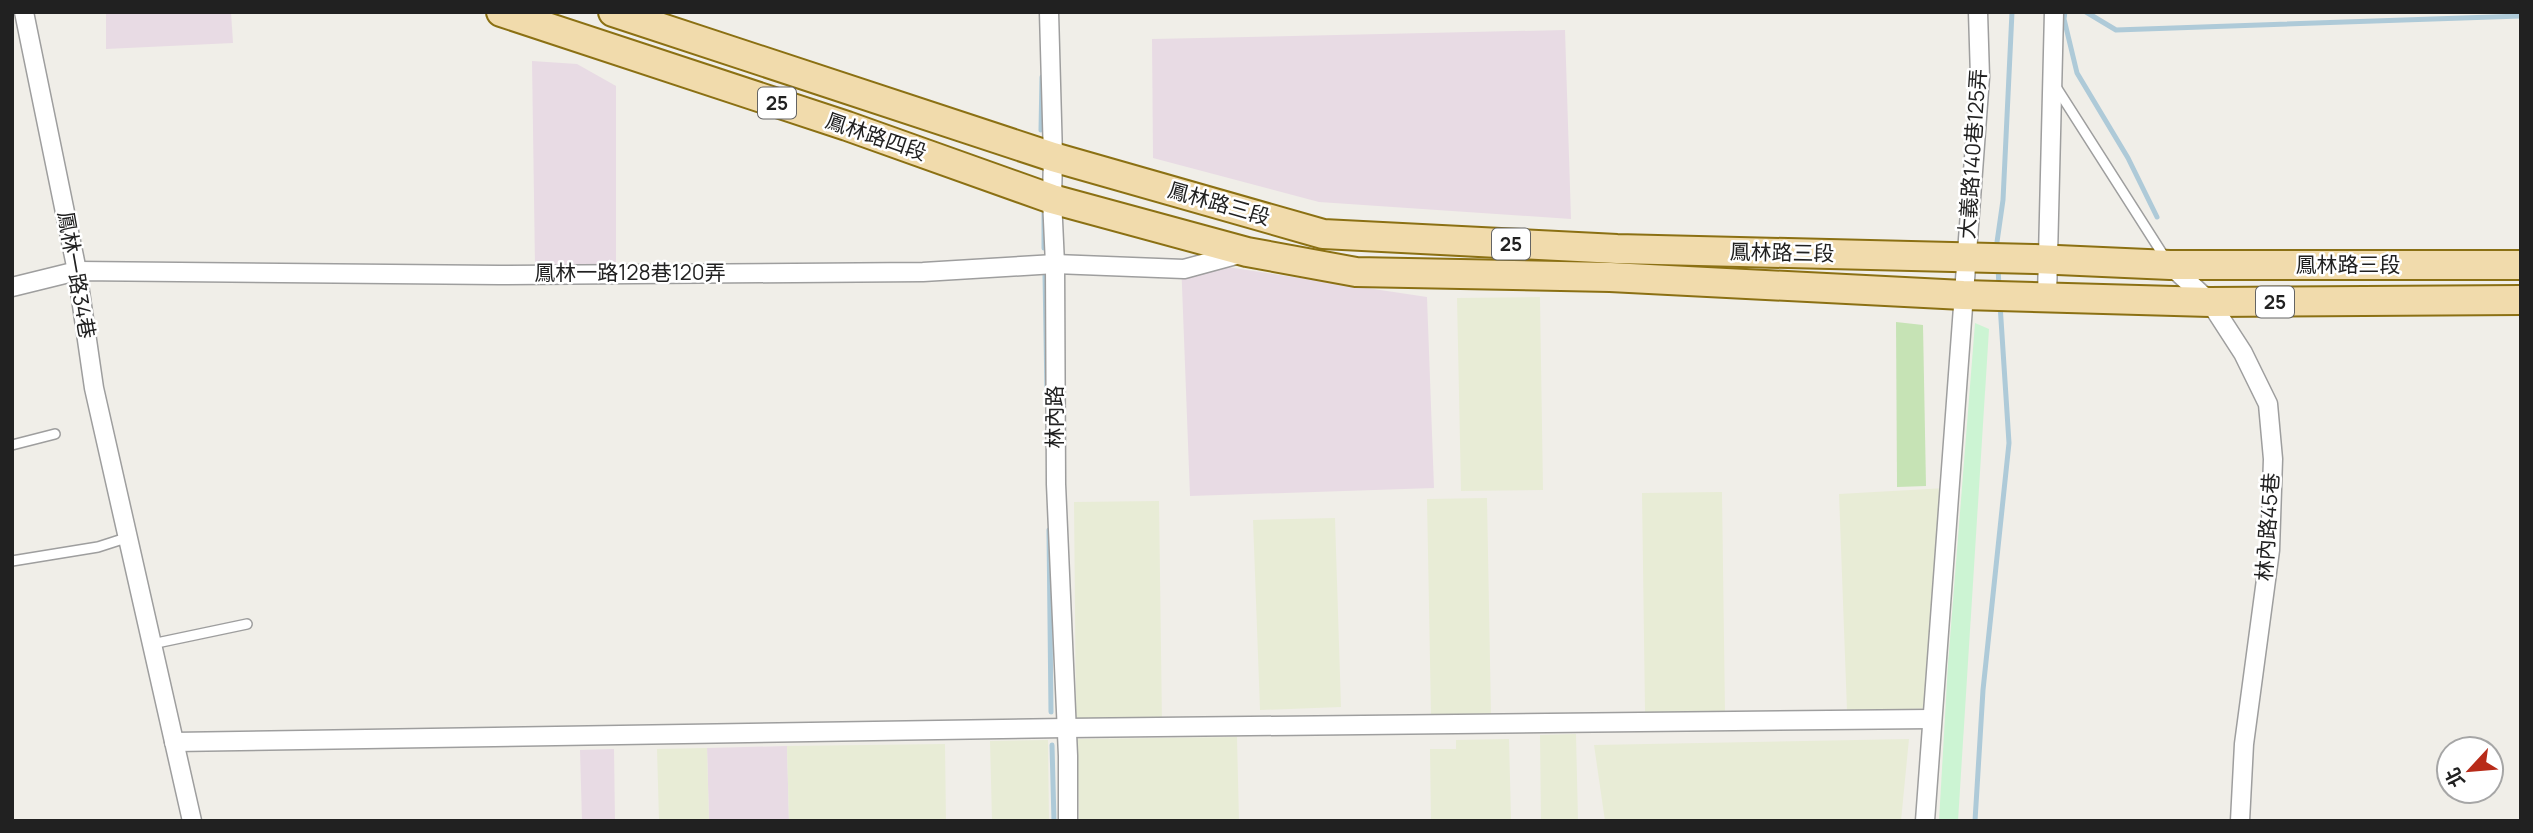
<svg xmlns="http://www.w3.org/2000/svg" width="2533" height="833" font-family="Manrope,'Noto Sans TC',sans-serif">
<rect width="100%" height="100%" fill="#f0eee8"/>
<g fill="#e8dbe4">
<path d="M106 12H231L233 43 106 49Z"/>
<path d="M1565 30 1571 219 1319 202 1153 158 1152 39Z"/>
<path d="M532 61 577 64 616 86V265L535 266Z"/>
<path d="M1181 260 1427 297 1434 488 1190 496Z"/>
<path d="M787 746 789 821H709L707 748Z"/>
<path d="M614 749 615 821H582L580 750Z"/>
</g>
<g fill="#e8ecd6">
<path d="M1540 297 1543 490 1461 491 1457 298Z"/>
<path d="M1946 488 1937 708 1847 711 1839 494Z"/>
<path d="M1722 492 1725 712 1645 713 1642 493Z"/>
<path d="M1487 498 1491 715 1431 716 1427 499Z"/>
<path d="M1159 501 1162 723H1076L1074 502Z"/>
<path d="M1335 518 1341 707 1260 710 1253 520Z"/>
<path d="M1576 734 1578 821H1431L1430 749H1456V740L1509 739 1511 819H1541L1540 735Z"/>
<path d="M1237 737 1239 821H1079L1077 739Z"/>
<path d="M1909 739 1901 821H1605L1594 745Z"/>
<path d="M1048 740 1049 821H992L990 741Z"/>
<path d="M945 744 946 821H789L787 746Z"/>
<path d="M707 748 709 821H659L657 749Z"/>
</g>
<path fill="#c6e3b5" d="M1896 322 1923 325 1926 486 1897 487Z"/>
<path fill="#ccf4d3" d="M1975 323 1989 329 1958 821H1939L1948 664Z"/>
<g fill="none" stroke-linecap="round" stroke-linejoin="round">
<g stroke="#aecad8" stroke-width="5">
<path d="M2065 12 2064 19 2077 73 2128 158 2157 217"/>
<path d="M2086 12 2116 30 2521 16"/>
<path d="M1041 130 1042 77"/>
<path d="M1044 207V248"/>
<path d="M1996 249 2003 200 2012 12"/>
<path d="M1998 266 1999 288"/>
<path d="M1045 274 1047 394"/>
<path d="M1049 530 1051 712"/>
<path d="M1052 745 1054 821"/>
<path d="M1975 821 1983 690 2009 443 2000 304"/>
</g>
<g stroke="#9e9e9e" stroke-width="12">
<g id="lane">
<path d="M2056 87 2167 261"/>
<path d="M12 445 55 434"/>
<path d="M12 561 98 547 129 537"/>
<path d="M152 644 247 624"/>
</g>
</g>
<g stroke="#9e9e9e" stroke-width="21">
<g id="street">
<path d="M24 12 77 271 94 388 192 821"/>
<path d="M1049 12 1053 157 1052 199 1055 264 1056 484 1068 756V821"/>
<path d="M2170 265 2210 302 2243 353 2268 404 2273 459 2270 550 2244 744 2240 821"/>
<path d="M12 287 77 271 499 275 923 272 1055 264 1184 269 1243 253"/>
<path d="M2047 297 2054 12"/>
<path d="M174 742 1066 728 1931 719"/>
<path d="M1925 821 1980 77 1978 12"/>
</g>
</g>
<g stroke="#8b7013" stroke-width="32">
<g id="primary">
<path d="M501 12 847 126 1052 199 1247 252 1356 272 1610 277 1963 295 2210 302 2521 300"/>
<path d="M613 12 1053 157 1323 234 1617 249 2035 259 2170 265H2521"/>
</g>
</g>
<use href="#lane" stroke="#fff" stroke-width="9"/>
<use href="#street" stroke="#fff" stroke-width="18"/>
<use href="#primary" stroke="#f1dbac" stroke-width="28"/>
</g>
<g text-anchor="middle" stroke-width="5" stroke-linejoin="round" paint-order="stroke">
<g fill="#fff" stroke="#646464" stroke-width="2">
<rect x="758" y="87.5" width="38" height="31" rx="5"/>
<rect x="1492" y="228.5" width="38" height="31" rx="5"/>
<rect x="2256" y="286.5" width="38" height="31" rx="5"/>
</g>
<g font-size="19" font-weight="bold" fill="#212121">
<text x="777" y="110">25</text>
<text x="1511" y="251">25</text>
<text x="2275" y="309">25</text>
</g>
<g font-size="21" fill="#212121" stroke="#fff">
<text transform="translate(876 137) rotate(19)" y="7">鳳林路四段</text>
<text transform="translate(1973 154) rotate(-86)" y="7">大義路140巷125弄</text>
<text transform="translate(1219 204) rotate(16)" y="7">鳳林路三段</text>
<text transform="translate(1782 253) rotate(1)" y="7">鳳林路三段</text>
<text x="2348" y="272">鳳林路三段</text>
<text x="630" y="280">鳳林一路128巷120弄</text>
<text transform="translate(76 275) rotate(80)" y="7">鳳林一路34巷</text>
<text transform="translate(1055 417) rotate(-90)" y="7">林內路</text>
<text transform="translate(2268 527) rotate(-86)" y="7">林內路45巷</text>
</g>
</g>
<rect width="2533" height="833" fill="none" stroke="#212121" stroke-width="28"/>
<g transform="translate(2470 770) rotate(244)"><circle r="33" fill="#ffffff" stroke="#a6a6a6" stroke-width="2"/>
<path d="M0-5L12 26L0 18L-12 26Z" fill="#b82b19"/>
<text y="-10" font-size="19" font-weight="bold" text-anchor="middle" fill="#212121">北</text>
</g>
</svg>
